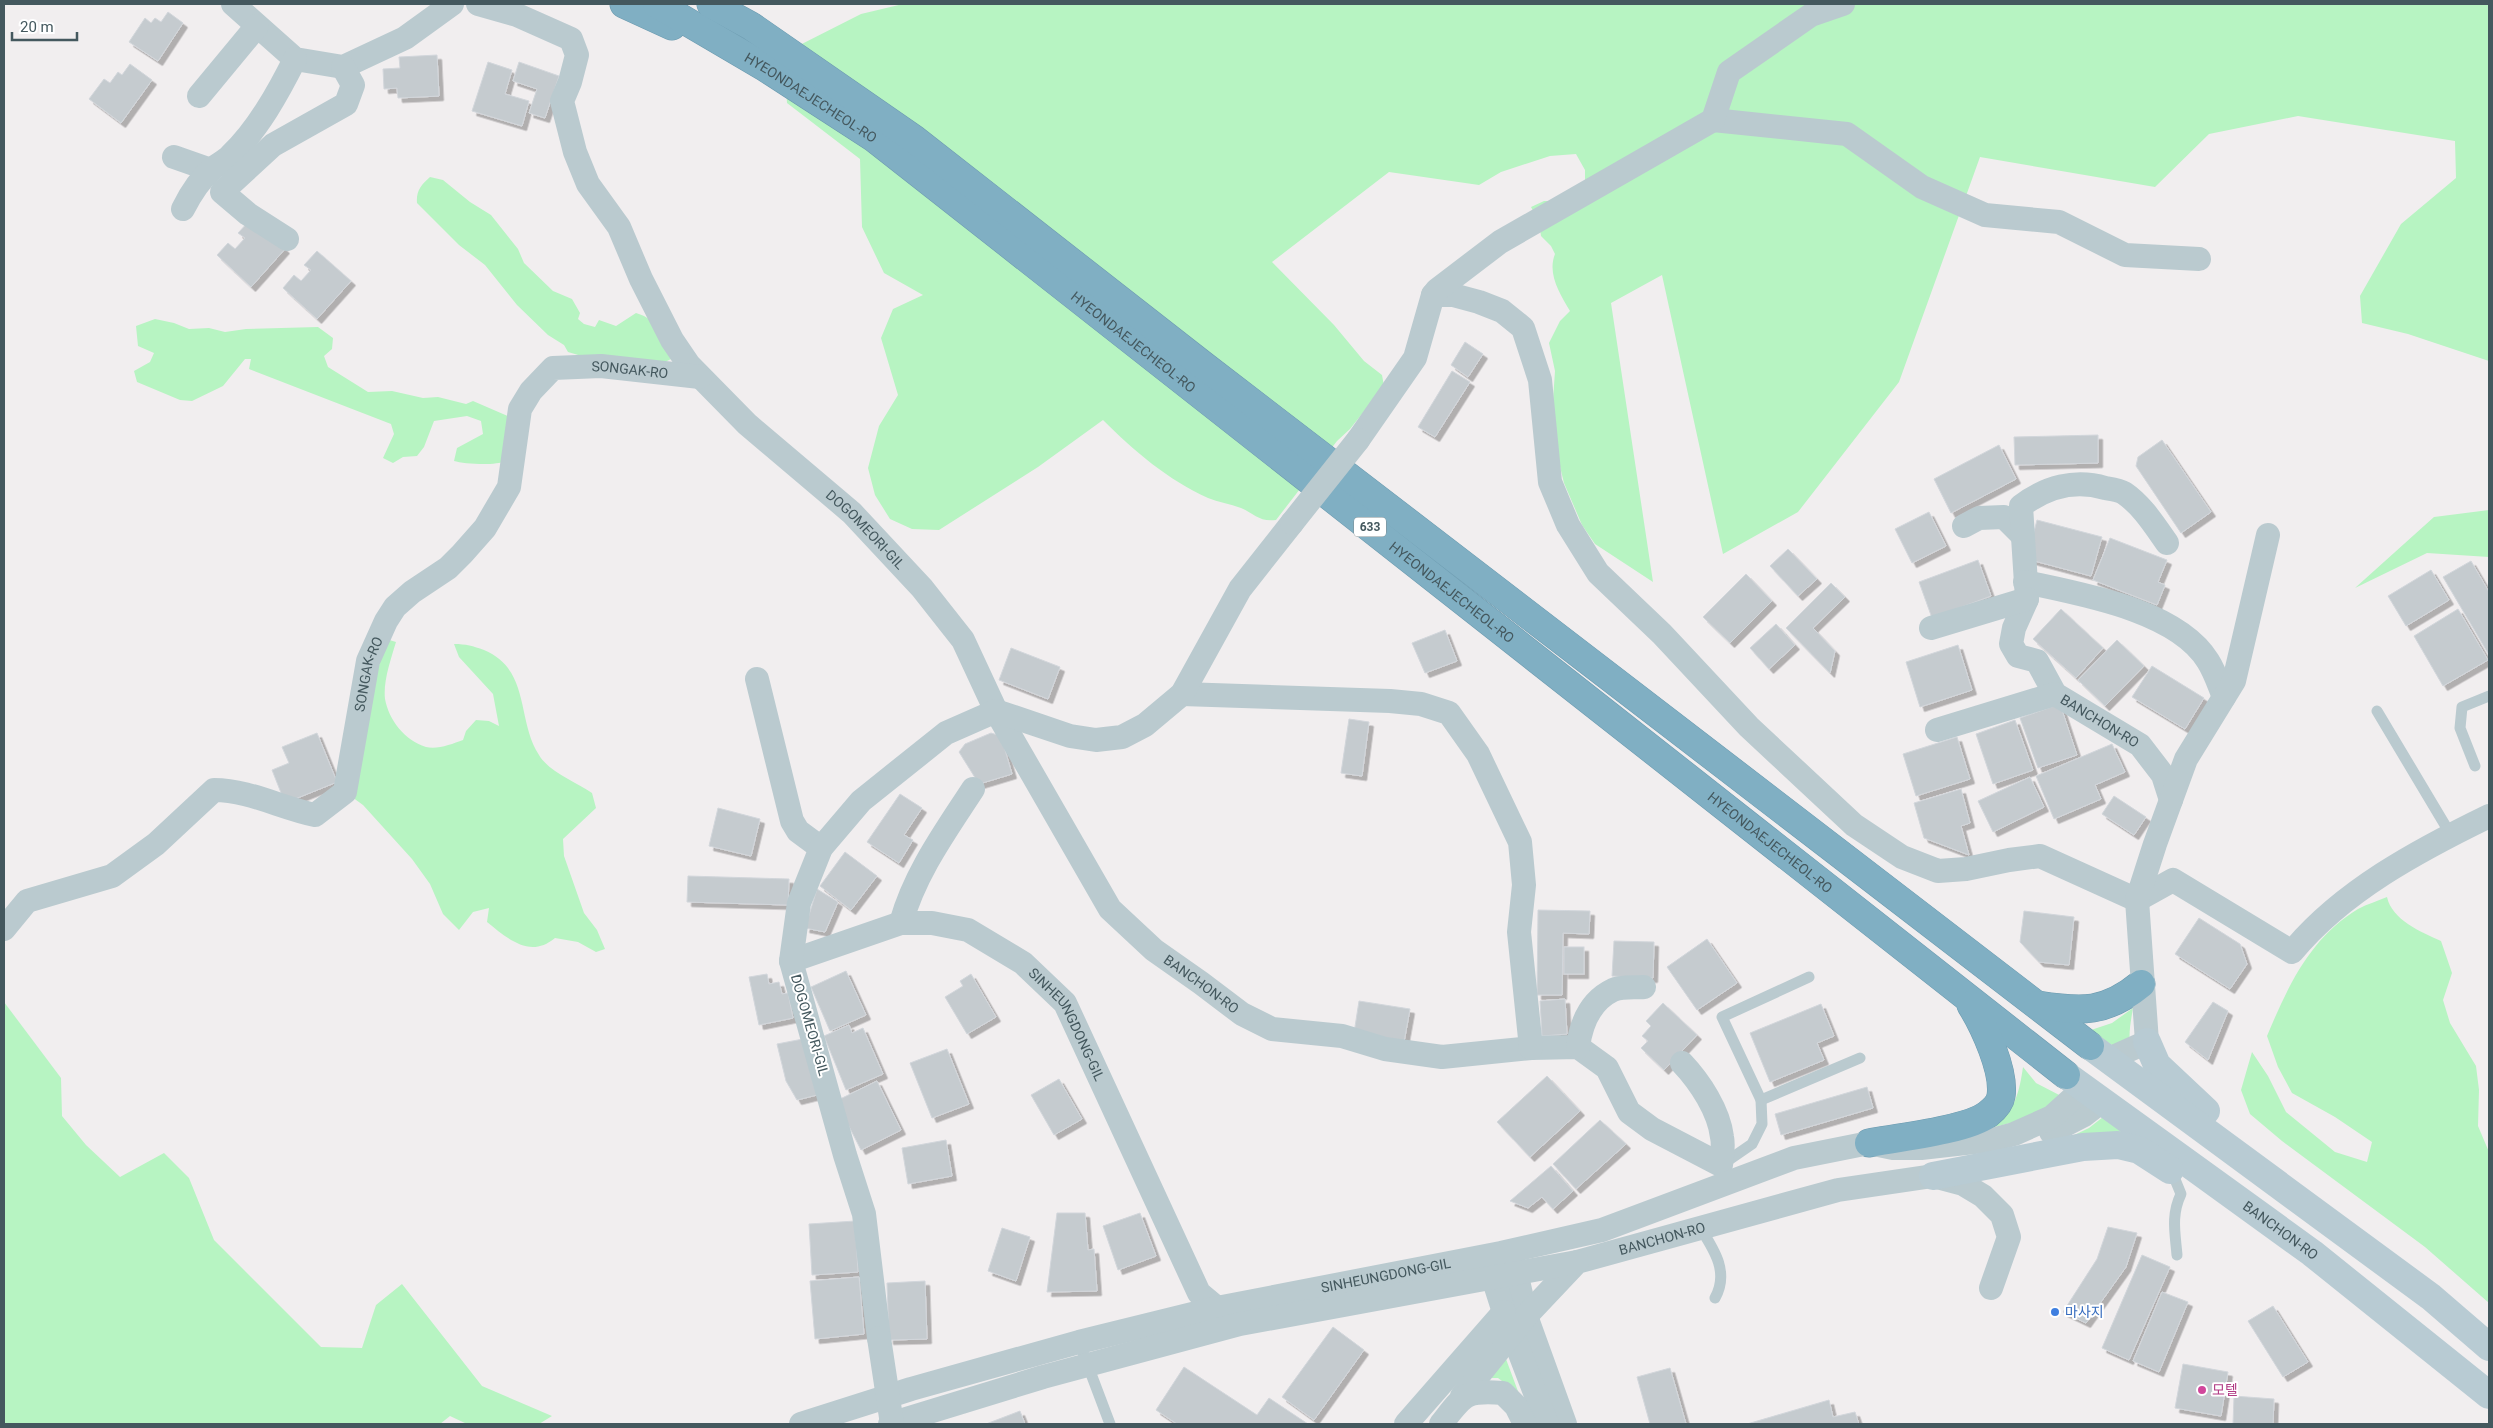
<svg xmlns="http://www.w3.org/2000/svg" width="2493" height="1428" font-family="Roboto,'Noto Sans KR',sans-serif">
<defs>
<filter id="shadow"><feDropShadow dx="4.5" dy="4.5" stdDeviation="0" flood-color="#0004"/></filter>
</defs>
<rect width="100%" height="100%" fill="#f1eeef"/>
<g fill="#b7f4c2">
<path d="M903 4H2489V361L2408 334 2362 323 2360 296 2401 224 2456 178 2455 141 2298 116 2209 134 2155 187 1980 157 1899 382 1798 512 1723 554 1662 275 1611 303 1653 582 1595 544 1582 525 1564 483 1551 430 1555 371 1549 343 1560 321 1570 311C1560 294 1547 274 1555 254L1551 246 1541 236 1539 222 1531 207 1544 201H1559L1585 185V170L1576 154 1550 156 1501 172 1479 185 1389 172 1272 262 1334 325 1364 361 1382 375 1384 386 1350 429 1337 441 1276 520C1259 522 1255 514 1241 508 1230 504 1218 502 1208 498 1168 480 1134 451 1103 420L1038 467 939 530 912 529 890 519 875 495 868 468 879 426 898 395 881 338 893 309 923 295 884 273 862 227 860 159 787 103 784 53 861 14Z"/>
<path d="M430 177 443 180 470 202 491 215 518 249 524 263 553 291 572 299 580 313 578 319 584 324 595 327 599 320 616 326 636 313C660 320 662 337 671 359L663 363 585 357 568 352 564 345 548 335 517 305 485 265 459 245 417 203C416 191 421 185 430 177Z"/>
<path d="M155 319 174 323 189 329 209 328 225 332 246 329 318 327 333 338 332 349 324 356 328 367 368 392 392 391 423 398 438 397 466 404 473 401 510 417 505 461C496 466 464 464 454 461L457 448 483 434 481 421 467 416 434 421 424 447 417 456 403 457 393 463 383 458 394 434 391 424 249 369 251 359H245L223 386 192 401 180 400 137 382 134 371 150 362 154 353 138 346 136 326Z"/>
<path d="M2489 510V557L2427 553 2355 588 2434 517Z"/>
<path d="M386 639 396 642C391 659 383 681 385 699 389 720 404 740 426 747 437 750 452 744 463 740L466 731 476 720 489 721 499 726 493 694 459 657 454 644C466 644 473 646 484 650 531 670 516 719 539 755 549 772 576 782 592 793L596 808 563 839 564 856 584 913 597 930 605 949 596 952 578 942 555 938C530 959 508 939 487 922L489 908 473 912 459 930 443 914 430 884 412 859 363 805 345 792Z"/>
<path d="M2387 897C2392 920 2421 932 2441 941L2452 973 2443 1000 2450 1023 2476 1066 2479 1090 2478 1126 2489 1152V1303L2425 1247 2282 1141 2250 1114 2241 1090 2252 1052 2268 1076 2286 1112 2335 1152 2367 1162 2372 1142 2335 1117 2292 1093 2278 1067 2267 1036C2288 986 2310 938 2358 909 2367 904 2378 901 2387 897Z"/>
<path d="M4 1002 61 1078 62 1116 86 1145 120 1177 164 1153 189 1178 214 1240 321 1347 362 1348 376 1305 402 1284 482 1386 552 1416 539 1424H467L450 1416 440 1424H4Z"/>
<path d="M2133 1008C2130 1026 2127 1039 2133 1057L2088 1031 2112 1023Z"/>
<path d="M2023 1067 2036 1083 2065 1098 2041 1115 1960 1136C2004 1121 2016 1117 2023 1067Z"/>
<path d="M2103 1117 2173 1161 2068 1138 2089 1128Z"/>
<path d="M1503 1351 1519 1394 1498 1378H1485Z"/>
</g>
<g fill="#c5cbcf" stroke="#d2d6db" filter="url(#shadow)">
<path d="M168 12 183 23 158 61 129 42 145 18 151 23 155 18 161 22Z"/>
<path d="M437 55 439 96 398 98 397 88 384 89 383 69 400 68 399 57Z"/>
<path d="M488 62 512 70 505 94 529 101 522 126 472 111Z"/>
<path d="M519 62 559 76 545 118 529 113 537 89 513 81Z"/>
<path d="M130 64 152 80 121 123 89 99 104 79 110 83 118 72 122 75Z"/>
<path d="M251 219 285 249 251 287 217 255 228 243 235 249 245 238 238 233Z"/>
<path d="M317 251 351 281 317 319 283 288 294 275 301 281 311 270 304 265Z"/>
<path d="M1465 342 1483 354 1468 377 1451 365Z"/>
<path d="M1452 371 1470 382 1435 437 1418 427Z"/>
<path d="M2098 435V463L2015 465 2014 437Z"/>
<path d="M2162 440 2211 512 2181 533 2136 466 2138 457Z"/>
<path d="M1999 445 2016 479 1951 513 1934 479Z"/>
<path d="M1929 512 1946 546 1912 563 1895 529Z"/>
<path d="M2037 520 2102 537 2091 576 2027 559Z"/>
<path d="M2110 538 2167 560 2158 582 2165 585 2157 605 2093 580Z"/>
<path d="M1788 549 1817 579 1798 596 1770 566Z"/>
<path d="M1978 560 1991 596 1932 618 1919 582Z"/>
<path d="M2471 561 2489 592V655L2443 577Z"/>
<path d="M2431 570 2449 600 2406 626 2388 596Z"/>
<path d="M1746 574 1772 601 1730 643 1703 617Z"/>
<path d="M1831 583 1845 597 1813 628 1835 651 1830 673 1786 628Z"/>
<path d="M2061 609 2103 648 2076 678 2033 639Z"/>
<path d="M2458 609 2488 660 2443 686 2414 636Z"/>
<path d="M1776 624 1795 645 1769 669 1750 648Z"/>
<path d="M1445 630 1457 661 1425 673 1412 643Z"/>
<path d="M2117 640 2144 666 2105 706 2078 680Z"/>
<path d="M1958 645 1972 690 1920 707 1906 662Z"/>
<path d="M1011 648 1060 667 1048 699 999 680Z"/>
<path d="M2152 666 2204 698 2185 729 2132 697Z"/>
<path d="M2060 704 2077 755 2038 768 2020 718Z"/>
<path d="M1349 719 1369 722 1362 776 1341 773Z"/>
<path d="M2015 720 2033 770 1993 784 1976 734Z"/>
<path d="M317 733 337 782 285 803 272 770 289 763 282 747Z"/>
<path d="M991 733 1001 736 1012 774 979 784 959 752 965 744Z"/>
<path d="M1957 737 1970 779 1916 796 1903 754Z"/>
<path d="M2112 744 2125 772 2095 785 2101 799 2054 819 2036 776Z"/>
<path d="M2030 777 2044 807 1993 832 1978 801Z"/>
<path d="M1961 789 1970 823 1961 826 1969 855 1924 838 1914 803Z"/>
<path d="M900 794 922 808 904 835 913 840 899 863 867 842Z"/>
<path d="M2114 796 2146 817 2134 835 2102 814Z"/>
<path d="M718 808 760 819 751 856 709 846Z"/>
<path d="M845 852 877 876 851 910 820 886Z"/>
<path d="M688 876 789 879 788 905 687 902Z"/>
<path d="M817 889 838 902 825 932 805 928Z"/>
<path d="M1538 910 1590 911 1589 934 1563 933 1562 995H1537Z"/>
<path d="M2024 911 2074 917 2069 965 2039 962 2020 942Z"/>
<path d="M2199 918 2240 944 2247 964 2230 989 2175 954Z"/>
<path d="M1707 939 1737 983 1697 1010 1667 967Z"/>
<path d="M1614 941 1654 942 1653 978 1612 976Z"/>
<rect x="1564" y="947" width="20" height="27"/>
<path d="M846 971 866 1015 830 1031 811 987Z"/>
<path d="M767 974 769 984 779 982 782 994 788 993 793 1018 759 1025 749 977Z"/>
<path d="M971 974 996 1017 967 1034 945 997 963 986 960 981Z"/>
<path d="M1565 999 1567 1034 1542 1036 1540 1001Z"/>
<path d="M1359 1001 1410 1009 1404 1042 1354 1033Z"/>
<path d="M2213 1002 2228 1011 2208 1060 2185 1042Z"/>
<path d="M1663 1003 1697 1035 1664 1070 1641 1048 1648 1041 1642 1036 1651 1026 1646 1021Z"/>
<path d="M1821 1004 1834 1036 1817 1043 1824 1060 1770 1082 1750 1033Z"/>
<path d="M849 1025 852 1033 863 1028 883 1074 846 1090 824 1036Z"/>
<path d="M808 1038 821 1094 797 1100 786 1081 777 1044Z"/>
<path d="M947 1049 969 1104 932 1118 910 1063Z"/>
<path d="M1547 1076 1580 1111 1530 1157 1497 1122Z"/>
<path d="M1059 1079 1082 1119 1054 1135 1031 1095Z"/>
<path d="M877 1081 901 1130 861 1150 836 1101Z"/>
<path d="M1867 1087 1873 1108 1781 1135 1775 1114Z"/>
<path d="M1600 1120 1626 1144 1576 1189 1553 1164Z"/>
<path d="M946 1140 952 1176 908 1184 902 1148Z"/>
<path d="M1551 1166 1573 1191 1553 1209 1542 1197 1528 1208 1510 1201Z"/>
<path d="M1057 1213H1085L1088 1250 1094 1249 1097 1291 1047 1292Z"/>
<path d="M1140 1213 1156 1256 1118 1270 1103 1226Z"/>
<path d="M855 1221 858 1272 812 1275 809 1224Z"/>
<path d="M2108 1227 2137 1233 2126 1267 2086 1323 2063 1312 2097 1259Z"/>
<path d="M1002 1228 1030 1237 1016 1281 988 1271Z"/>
<path d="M2142 1255 2170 1267 2129 1360 2102 1348Z"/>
<path d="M859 1277 864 1334 815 1339 810 1281Z"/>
<path d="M925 1281 927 1339 889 1340 887 1283Z"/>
<path d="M2162 1292 2188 1302 2159 1372 2133 1361Z"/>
<path d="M2273 1306 2308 1362 2283 1377 2248 1321Z"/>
<path d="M1333 1327 1364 1350 1314 1420 1282 1397Z"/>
<path d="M2183 1364 2228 1372 2221 1416 2175 1408Z"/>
<path d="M1184 1367 1257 1415 1269 1398 1308 1424H1177L1156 1410Z"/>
<path d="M1670 1368 1686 1424H1650L1637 1377Z"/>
<path d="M2234 1396 2274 1399 2273 1424H2233Z"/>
<path d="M1829 1400 1833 1417 1855 1412 1859 1424H1747Z"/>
<path d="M1020 1411 1025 1424H986Z"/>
</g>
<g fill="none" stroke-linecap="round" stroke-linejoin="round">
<g stroke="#6b9aaf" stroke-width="29">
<g id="highway">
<path d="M624 4 672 26"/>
<path id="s8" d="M657 4 766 68 874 138 2066 1075"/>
<path d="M711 4 751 26 914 139 1203 365 2090 1046"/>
<path d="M2038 1005C2082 1012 2106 1013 2141 984"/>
<path d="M1869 1143C1896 1138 1968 1130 1988 1114 1993 1110 2000 1103 2001 1096 2005 1071 1984 1026 1971 1005"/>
</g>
</g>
<g stroke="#bacacf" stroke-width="11">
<path d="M2377 711 2451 835"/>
<path d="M2475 766 2460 728 2462 707 2489 696"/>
<path d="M1761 1100 1860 1058"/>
<path d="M1723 1164 1752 1144 1762 1124 1761 1100 1722 1017 1809 977"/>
<path d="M2172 1172 2181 1194C2171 1215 2175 1232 2177 1255"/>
<path d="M1701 1229C1715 1251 1729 1273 1715 1298"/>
<path d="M1079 1342 1110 1424"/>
</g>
<g stroke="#bacacf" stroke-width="24">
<path d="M233 4 295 59 343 67 405 38 452 4"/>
<path id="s1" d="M478 4 517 15 571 39 577 55 570 82 562 101 575 152 588 184 619 227 641 279 672 340 689 365 747 424 852 513 922 588 963 640 996 711 1110 909 1154 950 1201 983 1242 1014 1272 1029 1342 1036 1385 1049 1442 1057 1531 1048 1578 1047 1607 1068 1629 1112 1652 1129 1721 1165C1722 1156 1724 1146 1722 1137 1719 1111 1700 1082 1682 1063"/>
<path d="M199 96 257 26"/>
<path d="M1713 120 1847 134 1922 187 1985 215 2059 222 2125 255 2199 259"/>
<path d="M174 157 211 170"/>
<path d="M183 209C190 195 199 180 212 169 218 164 226 161 231 155 258 129 278 93 295 59"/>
<path d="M287 239 248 214 222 192 273 145 346 104 353 85 343 67"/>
<path d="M1433 295H1453L1479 302 1502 311 1523 328 1540 380 1550 482 1568 525 1598 573 1662 634 1749 727 1854 825 1902 857 1938 871 1966 869 2009 860 2040 856 2137 900 2173 880 2292 952C2342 891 2419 850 2489 816"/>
<path d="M1358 440 1415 358 1433 295 1437 290 1500 242 1713 120 1729 72 1811 15 1843 4"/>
<path d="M1964 526 1979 518 2004 517 2021 534"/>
<path id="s2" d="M2167 543C2155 526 2142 505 2124 493 2119 490 2111 489 2105 488 2075 479 2046 487 2021 506L2027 599 2014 628 2011 644 2018 656 2037 661 2055 694 2140 745 2163 775 2171 800"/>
<path d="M2025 582C2080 594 2177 610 2208 661 2215 672 2219 685 2224 697"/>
<path d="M1931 628 2027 599"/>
<path d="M757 679 792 821 798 831 821 848"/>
<path d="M1182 694 1390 701 1421 704 1449 713 1478 754 1520 842 1524 885 1519 932 1531 1048"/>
<path d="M1937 730 2055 694"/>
<path d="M901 923C915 873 945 832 973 789"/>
<path id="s3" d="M4 929 27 901 112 876 156 844 214 790C249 790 281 808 315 815L345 792 368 661 386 621 395 607 412 592 448 568 462 554 485 528 509 487 520 409 531 391 553 368 601 366 700 377"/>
<path id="s4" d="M791 961 901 923H932L968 930 1023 963 1065 1003 1199 1293 1217 1308"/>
<path d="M2147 1042 2137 900 2155 844 2186 759 2234 681 2268 535"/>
<path d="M1578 1047C1581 1024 1590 1001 1613 990 1622 986 1635 988 1644 987"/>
<path d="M2109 1059 2147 1042"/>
<path d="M2051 1132 2084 1115 2102 1101"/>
<path d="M1513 1259 1526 1316 1565 1424"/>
<path d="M1488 1262 1504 1312 1547 1424"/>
<path d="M879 1338 864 1214 845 1155 791 961 799 903 821 848 861 801 946 733 996 711 1070 736 1096 740 1122 737 1145 725 1182 694 1240 589 1292 523"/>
<path id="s5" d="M1462 1396 1526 1316 1577 1262 1838 1190 1933 1176 1963 1184 1983 1196 2002 1215 2009 1237 1991 1288"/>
<path id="s6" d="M801 1424 911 1389 1079 1342 1217 1308 1501 1253 1602 1230 1794 1158 1869 1143 1893 1148H1921L1992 1140 2014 1134 2052 1117 2084 1088"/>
<path d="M890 1424 1043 1377 1240 1324 1577 1262"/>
<path d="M1406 1424 1504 1312"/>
<path d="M1441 1424C1464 1395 1464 1390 1503 1393L1516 1406 1525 1424"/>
</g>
<g stroke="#b8cbd3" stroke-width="28">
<path d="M2147 1042 2157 1065 2206 1111"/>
<path d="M2090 1046 2431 1297 2489 1347"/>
<path id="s7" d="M2066 1075 2312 1253 2489 1395"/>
<path d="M1933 1176 2083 1147 2118 1145 2139 1150 2170 1170"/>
</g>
<use href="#highway" stroke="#80afc3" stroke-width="28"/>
<g stroke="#bacacf" stroke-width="24">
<path d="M1292 523 1358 440"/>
<path d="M879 1338 892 1424"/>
</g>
</g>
<circle fill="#3f7fe0" stroke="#fff" stroke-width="2" cx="2055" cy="1312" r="5"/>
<circle fill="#d1479c" stroke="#fff" stroke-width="2" cx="2202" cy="1390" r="5"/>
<g text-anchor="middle" stroke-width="4" stroke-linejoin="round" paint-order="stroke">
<rect fill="#fff" stroke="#7c8a8e" stroke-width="1" x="1354" y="517.5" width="32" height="19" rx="4"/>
<g font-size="12" font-weight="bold" fill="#44585e">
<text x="1370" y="531">633</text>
</g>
<g font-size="14" fill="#44585e" stroke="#fff">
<text dy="5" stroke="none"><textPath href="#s8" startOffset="180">HYEONDAEJECHEOL-RO</textPath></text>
<text dy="5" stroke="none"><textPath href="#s8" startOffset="585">HYEONDAEJECHEOL-RO</textPath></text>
<text dy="5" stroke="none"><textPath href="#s3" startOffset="971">SONGAK-RO</textPath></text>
<text dy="5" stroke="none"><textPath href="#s1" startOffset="702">DOGOMEORI-GIL</textPath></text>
<text dy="5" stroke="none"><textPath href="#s8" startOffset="990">HYEONDAEJECHEOL-RO</textPath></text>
<text dy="5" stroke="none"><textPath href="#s3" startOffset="521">SONGAK-RO</textPath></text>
<text dy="5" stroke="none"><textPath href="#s2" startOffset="440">BANCHON-RO</textPath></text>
<text dy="5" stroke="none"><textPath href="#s8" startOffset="1395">HYEONDAEJECHEOL-RO</textPath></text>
<text dy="5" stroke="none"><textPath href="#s1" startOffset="1275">BANCHON-RO</textPath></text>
<text transform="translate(810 1025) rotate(74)" y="5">DOGOMEORI-GIL</text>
<text dy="5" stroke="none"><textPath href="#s4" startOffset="325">SINHEUNGDONG-GIL</textPath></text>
<text dy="5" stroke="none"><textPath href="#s7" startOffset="265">BANCHON-RO</textPath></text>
<text dy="5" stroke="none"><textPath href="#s5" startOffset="265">BANCHON-RO</textPath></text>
<text dy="5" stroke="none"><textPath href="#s6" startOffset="604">SINHEUNGDONG-GIL</textPath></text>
</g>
<g font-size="14" fill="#366cbe" stroke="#fff" text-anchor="start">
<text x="2065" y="1317">마사지</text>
</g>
<g font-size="14" fill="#b23c85" stroke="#fff" text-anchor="start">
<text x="2212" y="1395">모텔</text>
</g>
</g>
<rect width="2493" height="1428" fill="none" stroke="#44585e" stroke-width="10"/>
<path d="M12 32v8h65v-8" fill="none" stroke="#44585e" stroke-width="2.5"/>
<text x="20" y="32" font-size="15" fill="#44585e" stroke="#ffffff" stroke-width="4" paint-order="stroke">20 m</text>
</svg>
